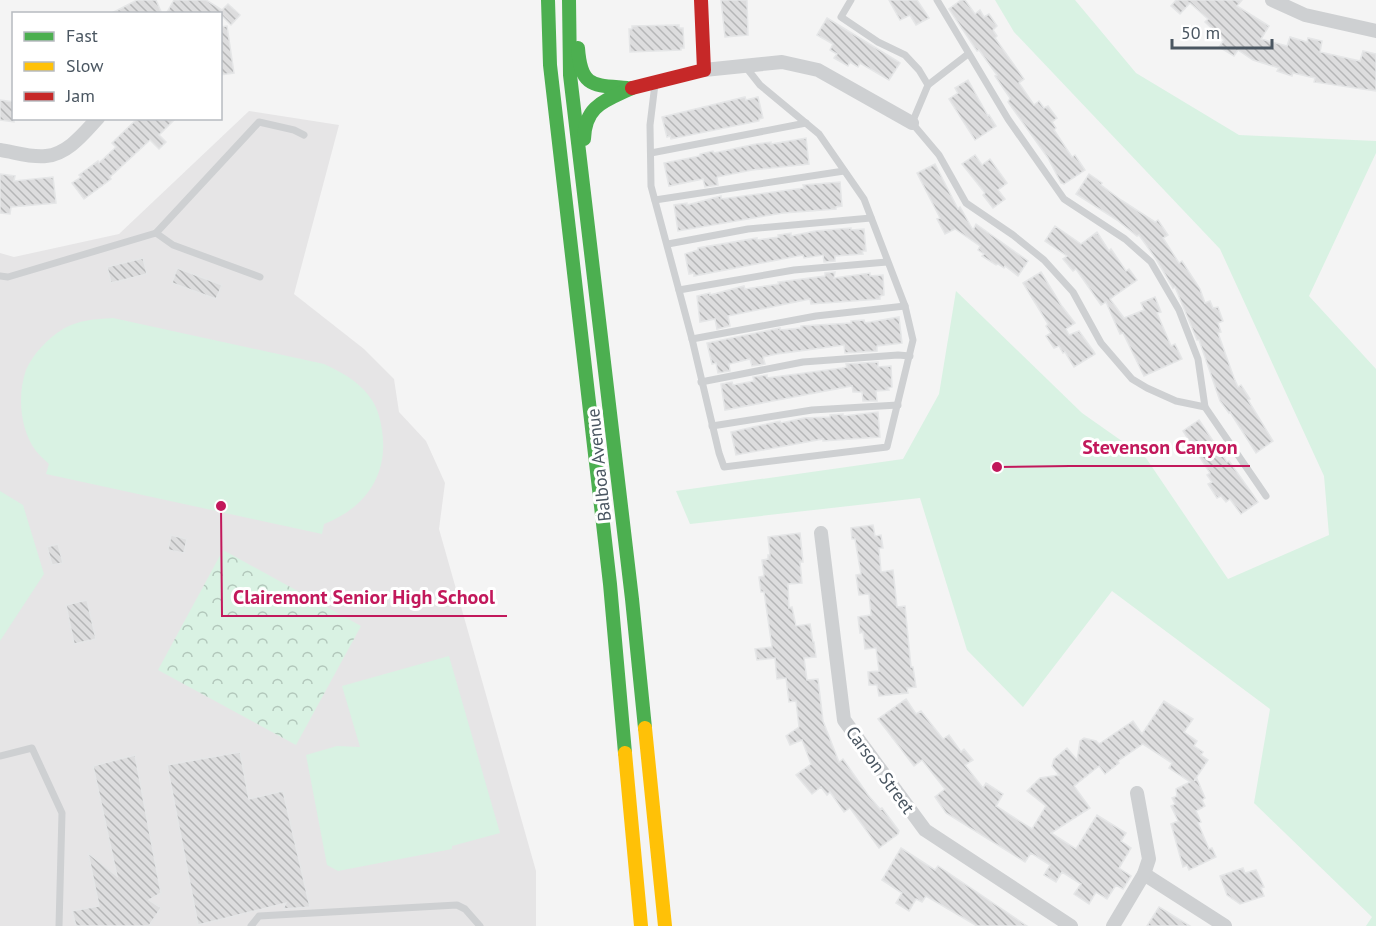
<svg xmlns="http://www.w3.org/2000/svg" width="1376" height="926" font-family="'PT Sans',sans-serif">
<defs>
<pattern id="park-crowns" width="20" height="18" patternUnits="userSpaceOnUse" patternTransform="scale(1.5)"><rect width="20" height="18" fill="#d9f2e3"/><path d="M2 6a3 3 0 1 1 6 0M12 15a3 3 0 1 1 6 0" fill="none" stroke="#b2c7bb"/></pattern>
<pattern id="building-back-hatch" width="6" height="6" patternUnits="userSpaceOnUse" patternTransform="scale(1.5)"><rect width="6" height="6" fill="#ddddde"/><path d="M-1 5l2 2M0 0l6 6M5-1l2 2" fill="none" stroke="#b5b6b7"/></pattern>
</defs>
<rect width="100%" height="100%" fill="#f4f4f4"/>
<path fill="#e6e5e6" d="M249 111 339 125 294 294 364 349 394 379 399 412 426 441 445 483 439 529 536 871V926H0V253L14 257 119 234Z"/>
<g fill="#d9f2e3">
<path d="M995 0H1075L1136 73 1239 135 1376 141V153L1309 296 1376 369V926H1366L1372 917 1254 803 1270 709 1112 591 1023 707 967 650 920 498 690 524 676 491 903 459 939 394 956 291 1082 413 1146 458 1228 579 1329 535 1324 476 1220 249 1014 32Z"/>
<path d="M113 318 324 364C341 372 357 380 369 396 377 406 380 417 382 430 389 475 365 508 324 524L322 534 46 474 49 464C45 460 40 456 36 451 20 430 17 395 26 370 33 354 48 338 63 329 78 320 96 319 113 318Z"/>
<path d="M0 491 23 505 44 574 0 641Z"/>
<path d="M449 656 500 833 452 846V849L338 871 327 865 306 755 337 746 360 747 342 686Z"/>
</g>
<path fill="url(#park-crowns)" d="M223 550 361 626 296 745 158 670Z"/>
<g fill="url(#building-back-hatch)" stroke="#e5e6e7" stroke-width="1.5">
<path d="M137 0H156L162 14H110Z"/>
<path d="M174 0H206L222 10 228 4 240 15 231 25 220 14H166Z"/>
<path d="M721 0H747L748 35 725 37Z"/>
<path d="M889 0H917L929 18 916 25 910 15 900 20Z"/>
<path d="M961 0H965L975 14 980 10 984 17 989 14 997 26 993 30 997 36 995 38 1024 79 1019 83 1034 105 1039 101 1044 108 1048 106 1057 118 1052 122 1056 128 1054 130 1072 157 1075 155 1085 170 1064 184 1061 183 1048 158 1008 102 1010 98 995 76 997 75 979 50 977 51 949 9Z"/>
<path d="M1176 0H1242L1237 6 1269 26 1261 39 1287 46 1290 37 1307 42 1308 38 1322 41 1320 52 1360 61 1363 51 1376 54V91L1314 82 1315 78 1293 73 1292 76 1277 71 1279 68 1253 60 1238 50 1234 56 1219 47 1224 40 1205 22 1208 19 1190 3 1180 14 1171 6Z"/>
<path d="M827 18 897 61 900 63 889 80 860 63 858 67 850 62 848 66 834 58 837 54 830 50 833 44 817 35Z"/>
<path d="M679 25V28H683L684 48H681V50L630 52 629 29H632V26Z"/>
<path d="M227 26 234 73 220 75V27Z"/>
<path d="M968 80 988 116 989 115 996 126 975 140 949 99 958 93 955 88Z"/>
<path d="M745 97 746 100 758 97 763 118 759 119V121L671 139 670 136 667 137 662 117Z"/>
<path d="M0 100 14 102V122L0 120Z"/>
<path d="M138 118H176L159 135 166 142 159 149 150 140 110 177 111 179 84 199 72 183 81 177 79 175 98 161 99 163 116 147 112 143Z"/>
<path d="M806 138 809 164 752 170 717 177 718 185 705 187 703 179 669 186 664 163 700 156V154L713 151 714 153 756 144 771 142V144Z"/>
<path d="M975 155 982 165 990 159 1007 183 998 190 1005 199 993 208 983 195 985 193 962 164Z"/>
<path d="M935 164 958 209 960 207 973 230 976 224 1028 261 1018 276 1005 266 1004 268 998 264 996 265 982 256 984 254 978 250 980 246 955 229 945 234 937 219 940 218 917 173Z"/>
<path d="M0 174 15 176 14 181 53 177 56 203 11 207 10 214 0 213Z"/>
<path d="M1089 174 1102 183 1101 185 1121 200 1155 222 1158 220 1168 235 1163 238 1179 263 1182 261 1200 289 1205 303 1210 301 1213 308 1218 307 1223 321 1218 323 1221 332 1218 333 1234 378 1238 387 1241 385 1250 399 1248 400 1273 441 1256 453 1230 412 1229 413 1220 401 1199 340H1197L1175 287 1173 288 1156 259 1139 235 1137 236 1117 220 1076 194Z"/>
<path d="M840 182 842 206 836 207V209L783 213 678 231 674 205 687 203V205L721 196V199L804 188 803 185Z"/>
<path d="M1055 226 1081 244 1097 232 1109 251 1111 249 1126 271 1129 269 1137 280 1110 299 1124 318 1144 310 1141 303 1155 297 1161 312 1157 313 1171 346 1175 344 1182 359 1144 376 1123 333 1120 334 1106 302 1101 305 1076 269 1073 271 1063 259 1067 256 1045 241Z"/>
<path d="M851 228V230L864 229 866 251H862L863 254 835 256V261L824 262 823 255 804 258 803 255 694 276V273L689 274 685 254 698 250V248L757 238V240L779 237 778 235 791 233V236L815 231Z"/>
<path d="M143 258 147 274 111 283 107 267Z"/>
<path d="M177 268 222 285 216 299 172 283Z"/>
<path d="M835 272 834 278 870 273V276L883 275 884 295 880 296V299L811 304 810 299 728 316 730 326 717 329 715 319 700 322 697 296 710 293V295L744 286 745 289 779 284 778 282 825 276V273Z"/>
<path d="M1041 272 1061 305 1075 323 1066 329 1069 335 1079 331 1094 352 1095 354 1074 367 1065 352 1063 353 1059 346 1054 348 1046 336 1051 333 1046 326 1048 324 1023 283Z"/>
<path d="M899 317 902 343 877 346V351L845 353 844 345 777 354 763 357 765 364 752 366 750 359 729 364 730 371 718 373 716 363 712 364 707 343 780 328V330L801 328V326L851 323V321L864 320 865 323Z"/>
<path d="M878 362V367L891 366 892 387 888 388 889 390 876 391 877 401H863L862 392H853L852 386 725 410 721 384 732 382 733 385 754 381 753 377 767 375V378L842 368 847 367 846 364Z"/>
<path d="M878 412 880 437 823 441V439L736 455 731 432 780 421 781 423 804 418 830 417V415L843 414V416Z"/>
<path d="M1199 420 1227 462 1229 461 1258 502 1241 514 1230 499 1226 502 1221 496 1217 498 1208 484 1212 482 1207 475 1210 473 1183 431Z"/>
<path d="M873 525 875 536 881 535 883 548H879L881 572 893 570 897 607 905 606 911 667H913L916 687 907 688 908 693 879 696 877 685H869L868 672 879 671 876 648 865 649 863 632 860 633 858 617 871 615 869 594 859 595 856 575 861 574 855 539H852L851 528Z"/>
<path d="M800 533 803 562H800L802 583 788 584 789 608 792 607 796 626 810 624 813 642H814L816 657 804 658 807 680 818 679 823 721 839 762 843 759 868 795 880 809 882 808 899 831 898 834 879 848 850 808 844 812 830 792 827 795 821 787 812 794 796 775 811 764 802 740 790 745 786 736 799 727 796 701 789 702 786 678 777 679 775 658 757 660 755 649 772 647 764 592H761L759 577 764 576 762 560 768 559V555H770L768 537Z"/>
<path d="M171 535 187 539 184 553 168 550Z"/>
<path d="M58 544 63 563 52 565 47 547Z"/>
<path d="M87 600 96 639 74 644 66 605Z"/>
<path d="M906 699 916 714 921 711 943 739 949 735 961 752 964 749 973 760 965 765 983 788 986 783 1003 794 996 806 1032 829 1046 806 1027 791 1040 778 1059 775 1052 766 1054 759 1067 748 1077 760 1080 741 1084 738 1096 741 1099 744 1133 721 1142 734 1164 701 1193 719 1184 732 1197 741 1194 746 1203 752 1201 755 1208 760 1194 781 1197 779 1205 798 1202 800 1205 806 1196 811 1201 822 1198 823 1209 849 1212 848 1216 857 1189 870 1187 865 1183 867 1171 824 1178 821 1171 806 1175 804 1172 798 1177 796 1176 789 1190 782 1169 768 1172 763 1143 744 1118 761 1119 763 1105 774 1099 766 1074 786 1090 808 1051 833 1076 849 1097 815 1126 833 1121 841 1131 848 1119 868 1131 876 1123 889 1116 885 1107 899 1096 892 1089 904 1074 894 1081 884 1062 872 1056 882 1044 875 1050 865 1031 853 1025 862 946 813 935 797 945 789 922 760 914 766 878 719Z"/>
<path d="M240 752 249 799 283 791 310 907 283 909 286 903 198 925 167 765Z"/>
<path d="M135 755 161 893 149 900 161 908 149 926H76L72 911 99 906 88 853 117 876 93 766Z"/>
<path d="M901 848 935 870 938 866 1027 926H977L926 896 922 902 916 899 909 911 896 903 902 893 882 880Z"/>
<path d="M1243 868 1245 873 1256 870 1264 887 1261 888 1264 896 1240 904 1227 895 1220 876Z"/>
<path d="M1159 907 1190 926H1147Z"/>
</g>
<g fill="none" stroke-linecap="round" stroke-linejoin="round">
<g stroke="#ced0d2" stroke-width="7">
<path d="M851 0 841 17 878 42 905 55 919 70 928 85 912 123 939 155 966 203 1013 235 1044 260 1073 292 1101 343 1132 379 1147 388 1176 401 1205 407 1266 496"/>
<path d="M937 0 1008 119 1064 199 1125 239 1151 262 1179 310 1198 359 1205 407"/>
<path d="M655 84 650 125 651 186 692 339 719 453 724 467 887 447 913 340 905 306 864 199 819 134 760 85 745 66"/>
<path d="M928 85 968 54"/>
<path d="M651 153 806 123"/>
<path d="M655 200 844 171"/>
<path d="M668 244 748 229 871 218"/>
<path d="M0 276 8 277 156 233"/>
<path d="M260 277 173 245 156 233 259 122 294 130 304 135"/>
<path d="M679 290 794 270 887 262"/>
<path d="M692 339 816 316 905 306"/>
<path d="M701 382 803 362 898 355 910 356"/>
<path d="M712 426 812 410 898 405"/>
<path d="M0 756 32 748 62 813 59 926"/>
<path d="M251 926 259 916 457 905 465 909 480 926"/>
</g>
<g stroke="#ced0d2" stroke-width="14">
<path d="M1272 0 1305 15 1376 31"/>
<path d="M704 70 782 62 818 70 912 123"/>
<path d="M0 150C14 152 32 158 46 156 68 154 84 133 98 118"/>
<path d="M821 533 844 720 925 830 1071 926"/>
<path d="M1144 874 1225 926"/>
<path d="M1113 926 1144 874 1149 859 1137 793"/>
</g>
<g stroke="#4caf50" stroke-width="14">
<path d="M548 0 550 65 610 584 625 753"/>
<path d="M569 0 570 75 632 599 645 728"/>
<path d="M578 48C581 88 593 85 627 88"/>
<path d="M584 139C585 105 605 101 632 88"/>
</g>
<g stroke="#ffc107" stroke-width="14">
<path d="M645 728 665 926"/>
<path d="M625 753 641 926"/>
</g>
<path stroke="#c62828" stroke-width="14" d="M632 88 704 70 701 0"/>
</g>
<g text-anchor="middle" stroke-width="6" stroke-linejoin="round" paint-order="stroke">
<g font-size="18" fill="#4a5661" stroke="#fff">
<text transform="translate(599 465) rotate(-96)" y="6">Balboa Avenue</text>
<text transform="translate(880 770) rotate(54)" y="6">Carson Street</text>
</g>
</g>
<path fill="none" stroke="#c2185b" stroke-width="2" d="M997 467L1070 466H1250M221 506L222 616H507"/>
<g fill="#c2185b" stroke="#fff" stroke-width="2">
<circle cx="997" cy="467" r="6"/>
<circle cx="221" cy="506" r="6"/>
</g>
<g font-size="20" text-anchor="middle" font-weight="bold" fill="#c2185b" stroke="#fff" stroke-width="6" stroke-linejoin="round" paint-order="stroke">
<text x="1160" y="454">Stevenson Canyon</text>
<text x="364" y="604">Clairemont Senior High School</text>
</g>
<rect x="12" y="12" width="210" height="108" fill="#ffffff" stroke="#b7bbc0" stroke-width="1.5"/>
<rect x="24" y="32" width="30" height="9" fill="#4caf50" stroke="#b7bbc0" stroke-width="1.5"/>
<text x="66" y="42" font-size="18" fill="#4a5661">Fast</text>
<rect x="24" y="62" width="30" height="9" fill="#ffc107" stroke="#b7bbc0" stroke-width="1.5"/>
<text x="66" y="72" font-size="18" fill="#4a5661">Slow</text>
<rect x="24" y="92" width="30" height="9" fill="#c62828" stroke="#b7bbc0" stroke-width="1.5"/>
<text x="66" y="102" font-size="18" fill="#4a5661">Jam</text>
<path d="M1172 39v9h100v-9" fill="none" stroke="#4a5661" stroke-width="3"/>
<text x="1181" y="39" font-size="18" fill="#4a5661" stroke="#ffffff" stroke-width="4.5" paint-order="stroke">50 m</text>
</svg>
